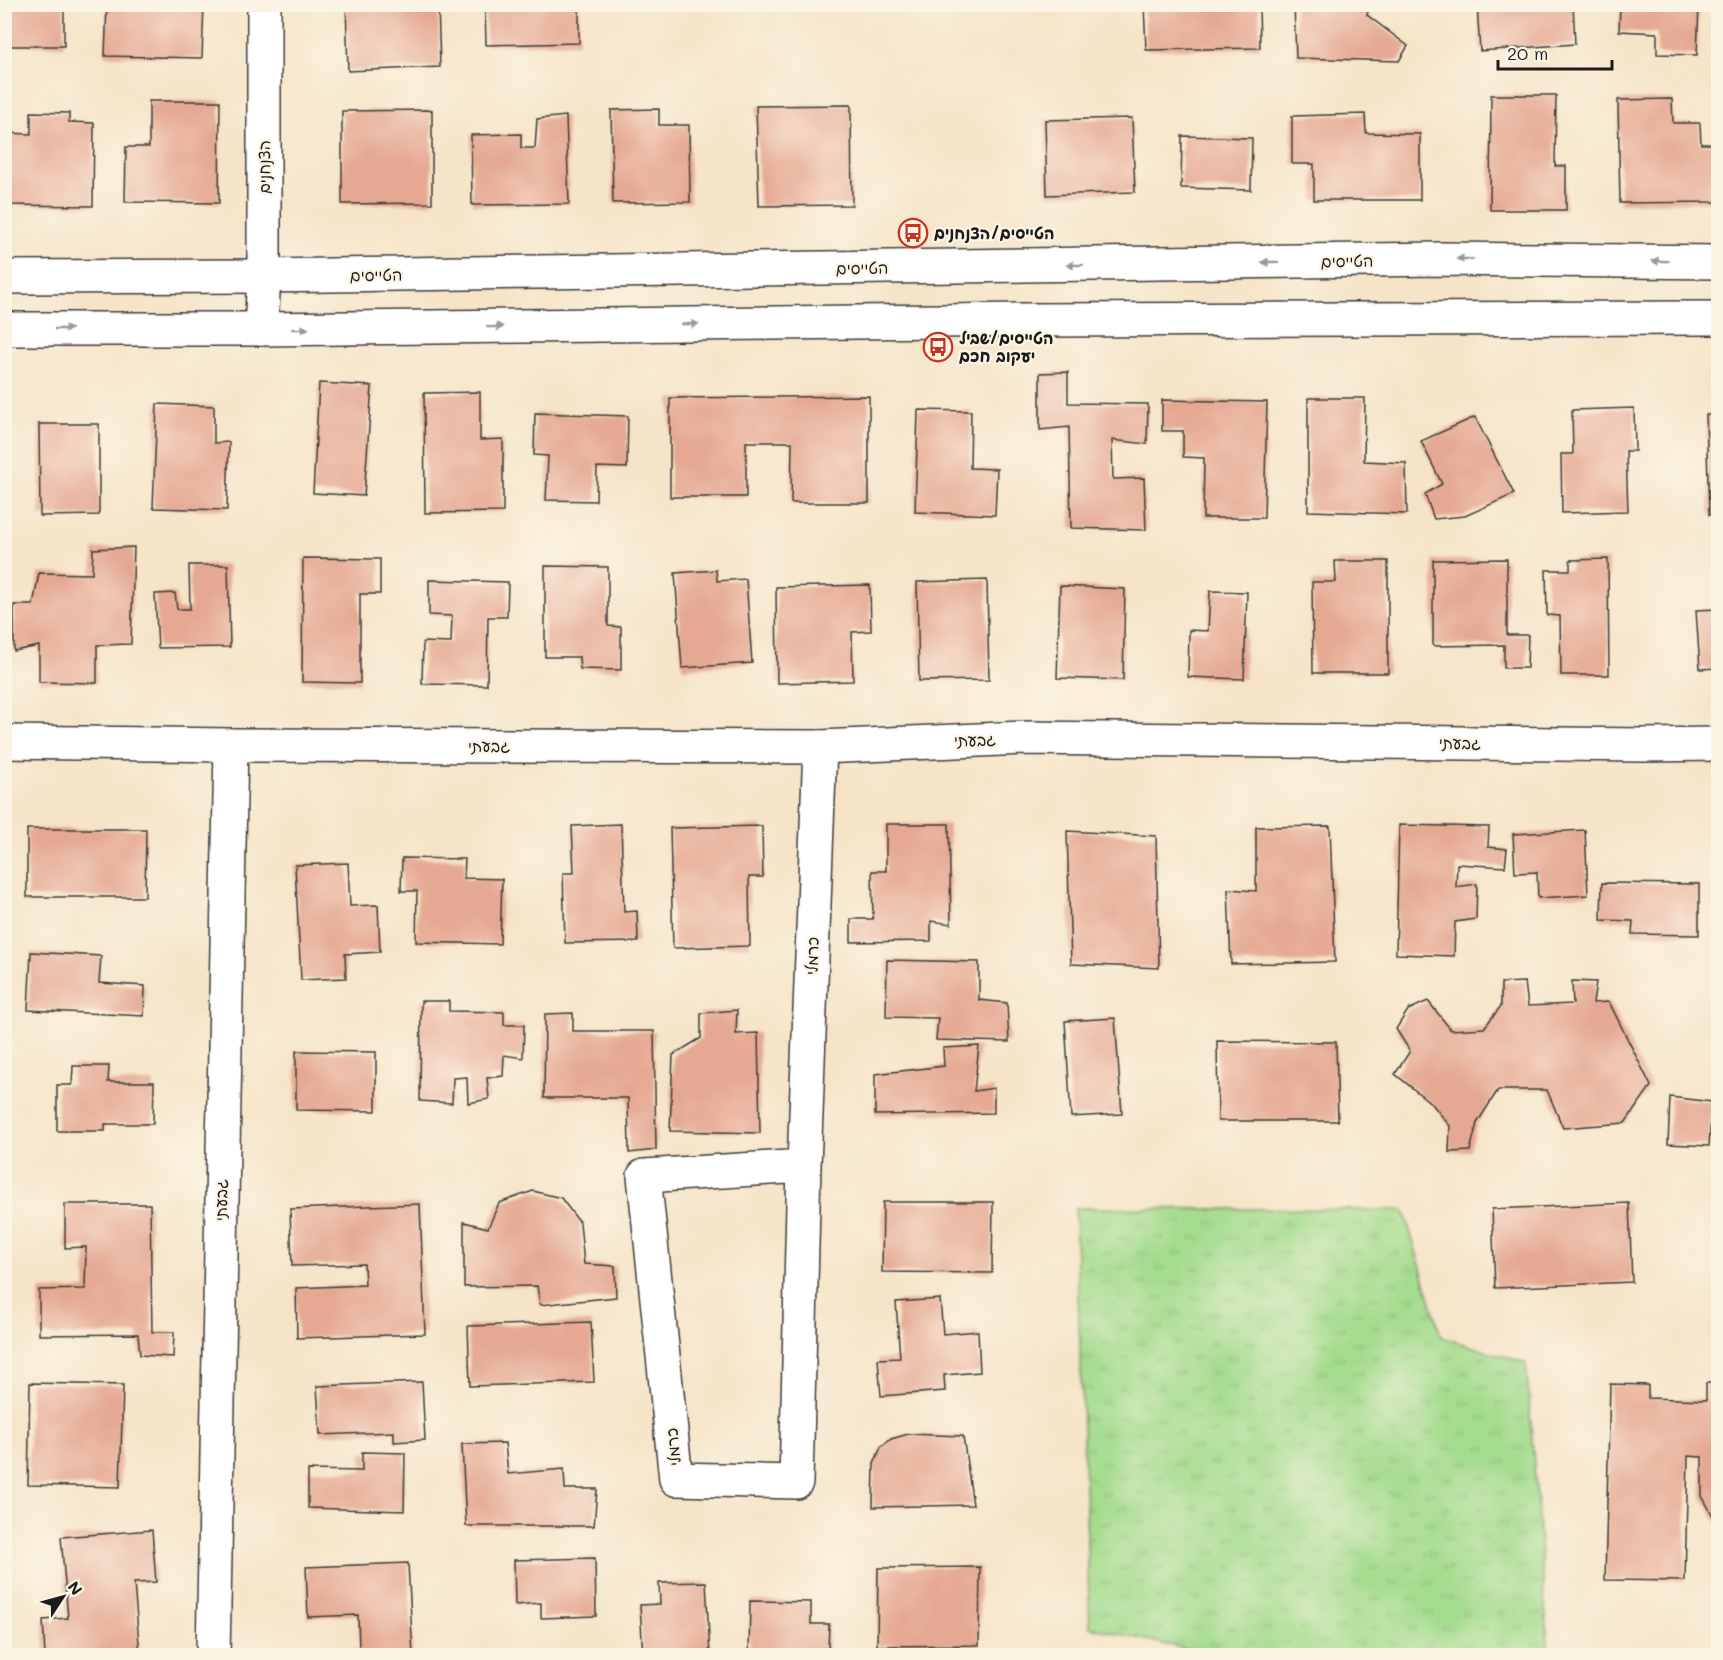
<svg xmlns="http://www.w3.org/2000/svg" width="1723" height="1660" font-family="Mali,'Playpen Sans Hebrew',sans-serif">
<defs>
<pattern id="park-tufts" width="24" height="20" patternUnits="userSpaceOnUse" patternTransform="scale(1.5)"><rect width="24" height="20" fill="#a4dc8e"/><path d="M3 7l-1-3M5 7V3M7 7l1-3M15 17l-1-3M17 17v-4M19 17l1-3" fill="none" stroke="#8dbc7a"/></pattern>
</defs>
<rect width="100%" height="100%" fill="#fcf5e5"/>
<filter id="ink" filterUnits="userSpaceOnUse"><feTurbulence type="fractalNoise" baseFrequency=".0167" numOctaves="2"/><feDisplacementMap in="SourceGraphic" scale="12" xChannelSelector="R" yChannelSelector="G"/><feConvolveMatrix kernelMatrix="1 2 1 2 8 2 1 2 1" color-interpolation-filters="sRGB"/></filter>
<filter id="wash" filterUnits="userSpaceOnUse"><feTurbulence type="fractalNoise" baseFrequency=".008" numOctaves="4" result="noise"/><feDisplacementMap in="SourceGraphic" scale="24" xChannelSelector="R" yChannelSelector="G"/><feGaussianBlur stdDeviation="1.35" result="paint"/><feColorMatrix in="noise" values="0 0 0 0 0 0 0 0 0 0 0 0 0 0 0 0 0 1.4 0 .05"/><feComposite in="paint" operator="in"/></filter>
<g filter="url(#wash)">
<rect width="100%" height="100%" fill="#f5e4c8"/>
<path fill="url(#park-tufts)" stroke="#607c55" stroke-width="1.5" d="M1075 1208 1404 1210 1441 1337 1526 1363 1549 1655H1212L1090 1627Z"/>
<g id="blocks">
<g fill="#e5a993">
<rect x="4" y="4" width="60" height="42"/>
<path d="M107 4H204L202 58 105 56Z"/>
<path d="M346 4H438L440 67 348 71Z"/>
<path d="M485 4H579V43L486 45Z"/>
<path d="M1144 4H1259L1260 48 1146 50Z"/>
<path d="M1294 4H1370L1367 15 1408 46 1399 61 1296 58Z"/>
<path d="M1477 4H1573L1575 44 1480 51Z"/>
<path d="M1620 5H1699L1697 55 1657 54V33L1619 31Z"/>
<path d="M1491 95H1556L1555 166H1566V210H1490Z"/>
<path d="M1672 99 1673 123H1700L1701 144H1718V202L1620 203 1618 100Z"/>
<path d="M149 101H220L219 203 125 202 126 147H149Z"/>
<path d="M851 105 852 205 759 206 756 106Z"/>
<path d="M659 109V125H689L690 202 613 203 611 110Z"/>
<path d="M432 110V203L342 204V111Z"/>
<path d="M31 112 69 113V122L94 123 93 206 4 205V133L31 134Z"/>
<path d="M1365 114 1366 133 1420 134V200H1314V164H1292V116Z"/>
<path d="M566 116 569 204 472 205 471 135 521 134V148H535L537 119Z"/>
<path d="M1132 118 1135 192 1047 195 1045 120Z"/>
<path d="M1182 136 1252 138 1251 190 1181 188Z"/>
<path d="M1068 372V403L1148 404 1147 444 1112 440 1113 479 1144 478 1146 530 1071 528 1069 427 1040 430V373Z"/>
<path d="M319 383 372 386 364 496 313 493Z"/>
<path d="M480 392V440L503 439V512L425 513 424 393Z"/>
<path d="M869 396V503H791L792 442H746V497H670V398Z"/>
<path d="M1308 398H1365L1364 461 1406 463 1407 514 1308 511Z"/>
<path d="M1162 400 1267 402 1264 518H1203L1204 458 1183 457V431H1162Z"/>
<path d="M157 404 214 406V443L229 442 227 510 153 508Z"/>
<path d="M1634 408 1635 451H1626L1628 511 1562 513 1561 454H1573L1572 410Z"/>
<path d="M918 410 971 411 970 468 997 469 995 515 915 512Z"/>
<path d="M535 413 628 416 627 468 597 467 596 501 546 500 548 456 534 455Z"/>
<path d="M1706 415H1718V515H1709Z"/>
<path d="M1475 417 1514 494 1465 516 1434 519 1425 494 1442 484 1421 441Z"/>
<path d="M39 424H99V515L40 516Z"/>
<path d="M134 547 131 644 97 645V683L39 682V646L14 651V605H33L39 573 92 574 93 549Z"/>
<path d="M303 558 380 559V594H360V683L302 682Z"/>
<path d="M1507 559V635H1528L1527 668H1504V645L1433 646V560Z"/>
<path d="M1608 559 1609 675H1561L1560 616 1547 615 1546 570H1570V560Z"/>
<path d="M1335 561H1388V673H1313L1312 582H1336Z"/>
<path d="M189 565H228L230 647 158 648 155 594 175 593 177 609H190Z"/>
<path d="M545 566 608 567V626L621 627V670L580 669 579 657H545Z"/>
<path d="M716 570 717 581 746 579 752 663 682 668 675 573Z"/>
<path d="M429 580 508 582 507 617H488L487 685 422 684 423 642 451 643 452 616 429 615Z"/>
<path d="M987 580 989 680 919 681 917 582Z"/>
<path d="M870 585 871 631 852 632 853 681 777 683 776 587Z"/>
<path d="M1060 586 1125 589 1123 680 1057 678Z"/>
<path d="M1210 591 1247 592 1244 679 1188 677 1189 630 1208 631Z"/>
<path d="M1718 609V668L1700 669 1696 610Z"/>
<path d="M621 824 624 912 637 911 638 942 565 943 563 873H574L572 826Z"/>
<path d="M886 824H949L951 924 931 921V941L851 942V919H873L872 871H886Z"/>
<path d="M1399 825 1489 827 1488 847 1507 849 1505 867 1457 864 1456 887 1477 884 1476 919 1455 922 1454 956 1396 954Z"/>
<path d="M762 826 763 877H749L750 946 673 948 670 828Z"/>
<path d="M1330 826 1335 962 1231 964 1228 889 1256 891V827Z"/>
<path d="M27 829H146L145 897H27Z"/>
<path d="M1585 830 1588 895 1538 898 1537 872 1515 873 1513 834Z"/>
<path d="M1067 831 1156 836 1159 968 1071 964Z"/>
<path d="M402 858 465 859 464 878 502 879 500 944 416 942 417 891H401Z"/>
<path d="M348 863 350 906 378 905 380 952 345 954 346 978 301 980 295 865Z"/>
<path d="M1602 883 1699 884V935L1632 934 1633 921 1601 920Z"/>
<path d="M31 952 101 956 99 983 145 986 144 1016 28 1010Z"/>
<path d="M887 960 979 962V1000L1007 1003 1009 1042 936 1040 938 1018 886 1017Z"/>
<path d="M1572 981 1596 982 1593 1003 1609 1002 1651 1086 1625 1123 1563 1128 1547 1090H1498L1477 1123 1470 1151 1449 1152 1450 1126 1432 1104 1395 1074 1410 1051 1396 1029 1408 1010 1428 1001 1451 1030 1484 1028 1501 1006V983L1525 982 1528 1006 1573 1004Z"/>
<path d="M421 1001H449V1011L504 1012V1025H524L523 1058 504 1055 503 1076 487 1078 489 1099 468 1103 467 1077 453 1078 452 1103 420 1101Z"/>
<path d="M737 1010 736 1034 758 1033 760 1133 670 1131 673 1055 701 1038V1013Z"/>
<path d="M573 1013V1031H654L656 1150 629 1153 628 1098H544L545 1014Z"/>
<path d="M1115 1018 1122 1114 1071 1117 1065 1021Z"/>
<path d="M1217 1041 1336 1042 1338 1121H1218Z"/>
<path d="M979 1046 974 1091 994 1088V1113L875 1115V1074L944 1066 943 1048Z"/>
<path d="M296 1051 376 1052V1111L296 1110Z"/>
<path d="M73 1066H109L108 1082H154L153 1124H105V1131H57V1085H72Z"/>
<path d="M1670 1097 1712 1102 1709 1146 1668 1144Z"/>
<path d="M533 1191 561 1198 580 1223 584 1264 615 1266 616 1297 540 1305 537 1286 464 1287V1222L488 1228 499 1203Z"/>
<path d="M883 1202H993L992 1273 882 1272Z"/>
<path d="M1629 1203 1632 1282 1495 1288 1492 1209Z"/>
<path d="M65 1204H150L152 1332H174L173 1357 140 1355 138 1334 39 1335V1290L85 1289 86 1247 65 1248Z"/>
<path d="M420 1204 425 1334 297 1338 296 1288 365 1285 364 1264 292 1266 290 1209Z"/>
<path d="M940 1299 943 1334 978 1331 980 1372 944 1375 945 1391 881 1396 878 1359 900 1358 896 1302Z"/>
<path d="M591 1322 594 1382 470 1386 468 1326Z"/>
<path d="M422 1382 425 1440 394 1442V1432L320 1435 317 1386Z"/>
<path d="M30 1383 123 1385 120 1487 28 1485Z"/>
<path d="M1706 1383H1718V1525L1702 1496V1457L1688 1456 1685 1581 1605 1580 1610 1384 1648 1385V1398L1706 1400Z"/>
<path d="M908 1434 963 1436 973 1505 873 1507 874 1464 881 1447 891 1439Z"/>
<path d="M505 1443 508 1474 564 1469 565 1489H597L594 1526H466L462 1444Z"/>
<path d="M362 1452 405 1453 404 1511 308 1508V1470L362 1471Z"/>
<path d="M152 1530 156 1582 134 1583 140 1656H45L43 1620 68 1618 61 1537Z"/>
<path d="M595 1558 596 1616 541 1618V1603L515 1605 514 1560Z"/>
<path d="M408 1563 413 1656H328V1652L359 1650 358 1615 308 1617 306 1567Z"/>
<path d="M980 1567 979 1645 877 1646 878 1568Z"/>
<path d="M706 1582 710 1656H643L640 1605 660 1604 659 1583Z"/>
<path d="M750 1601 811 1602V1624H829L828 1651H820V1656H749Z"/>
<path d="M533 1653 534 1656H507V1654Z"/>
</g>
</g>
</g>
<g filter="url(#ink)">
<use href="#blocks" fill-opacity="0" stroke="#3d3a36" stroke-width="1.5"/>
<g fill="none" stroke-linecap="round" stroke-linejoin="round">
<g stroke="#3d3a36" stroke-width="36">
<g id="minor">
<path d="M4 277 264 276 1439 259 1718 262"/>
<path d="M4 329H261L1024 320 1718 318"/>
<path d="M261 329 264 276V4"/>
<path d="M4 742 231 745 820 747 1024 738 1643 745 1718 744"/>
<path d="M804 1166 644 1176 676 1479 796 1482 804 1166 820 747"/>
<path d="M213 1656 231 745"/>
</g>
</g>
<use href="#minor" stroke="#fff" stroke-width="33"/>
</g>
<defs><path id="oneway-solid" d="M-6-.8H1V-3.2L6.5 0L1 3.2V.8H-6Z" transform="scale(1.5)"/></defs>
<g fill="#999">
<use href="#oneway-solid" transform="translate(1465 259) rotate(-179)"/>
<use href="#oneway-solid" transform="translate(1660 261) rotate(-179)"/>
<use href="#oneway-solid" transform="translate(1270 262) rotate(179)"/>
<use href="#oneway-solid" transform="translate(1075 265) rotate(179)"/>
<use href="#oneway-solid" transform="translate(690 324) rotate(-1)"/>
<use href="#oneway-solid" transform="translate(495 327) rotate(-1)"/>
<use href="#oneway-solid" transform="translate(63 329)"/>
<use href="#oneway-solid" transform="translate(300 329) rotate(-1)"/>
</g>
</g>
<defs>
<g id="bus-ring" transform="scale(1.5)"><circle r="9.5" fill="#fcf5e5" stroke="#c8321e" stroke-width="1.5"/><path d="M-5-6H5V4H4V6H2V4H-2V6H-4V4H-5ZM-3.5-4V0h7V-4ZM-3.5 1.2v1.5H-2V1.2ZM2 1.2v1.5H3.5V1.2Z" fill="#c8321e"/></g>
</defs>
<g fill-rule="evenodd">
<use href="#bus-ring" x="913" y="233"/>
<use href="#bus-ring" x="938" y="347"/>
</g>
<g text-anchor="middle" stroke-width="4.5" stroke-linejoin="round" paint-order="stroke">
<g font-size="16" fill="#1c1c1c" stroke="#fcf5e5">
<text transform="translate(264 167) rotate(-90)" y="6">הצנחנים</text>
<text transform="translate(1347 261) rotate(-1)" y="6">הטייסים</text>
<text transform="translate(862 268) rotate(-1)" y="6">הטייסים</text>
<text transform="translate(376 275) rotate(-1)" y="6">הטייסים</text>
<text transform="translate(975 740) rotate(-2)" y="6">גבעתי</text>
<text transform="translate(1460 743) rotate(1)" y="6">גבעתי</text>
<text x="489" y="752">גבעתי</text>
<text transform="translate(812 956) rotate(-88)" y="6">כרמלי</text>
<text transform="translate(221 1200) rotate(-89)" y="6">גבעתי</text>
<text transform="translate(673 1447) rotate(-96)" y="6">כרמלי</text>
</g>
<g font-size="16" font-weight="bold" fill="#1c1c1c" stroke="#fcf5e5" text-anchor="start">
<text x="934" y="239">הטייסים/הצנחנים</text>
<text x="959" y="344">הטייסים/שביל<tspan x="959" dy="18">יעקוב חכם</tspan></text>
</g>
</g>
<rect width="1723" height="1660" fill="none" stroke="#fcf5e5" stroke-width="24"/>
<g transform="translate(63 1597) rotate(54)" stroke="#fcf5e5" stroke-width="4.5" paint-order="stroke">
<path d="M0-4.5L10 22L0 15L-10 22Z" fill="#1c1c1c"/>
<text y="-9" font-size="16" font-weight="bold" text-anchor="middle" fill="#1c1c1c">N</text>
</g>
<path d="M1498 60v9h114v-9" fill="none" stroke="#1c1c1c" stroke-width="3"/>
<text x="1507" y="60" font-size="18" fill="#1c1c1c" stroke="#fcf5e5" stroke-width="4.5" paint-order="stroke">20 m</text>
</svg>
